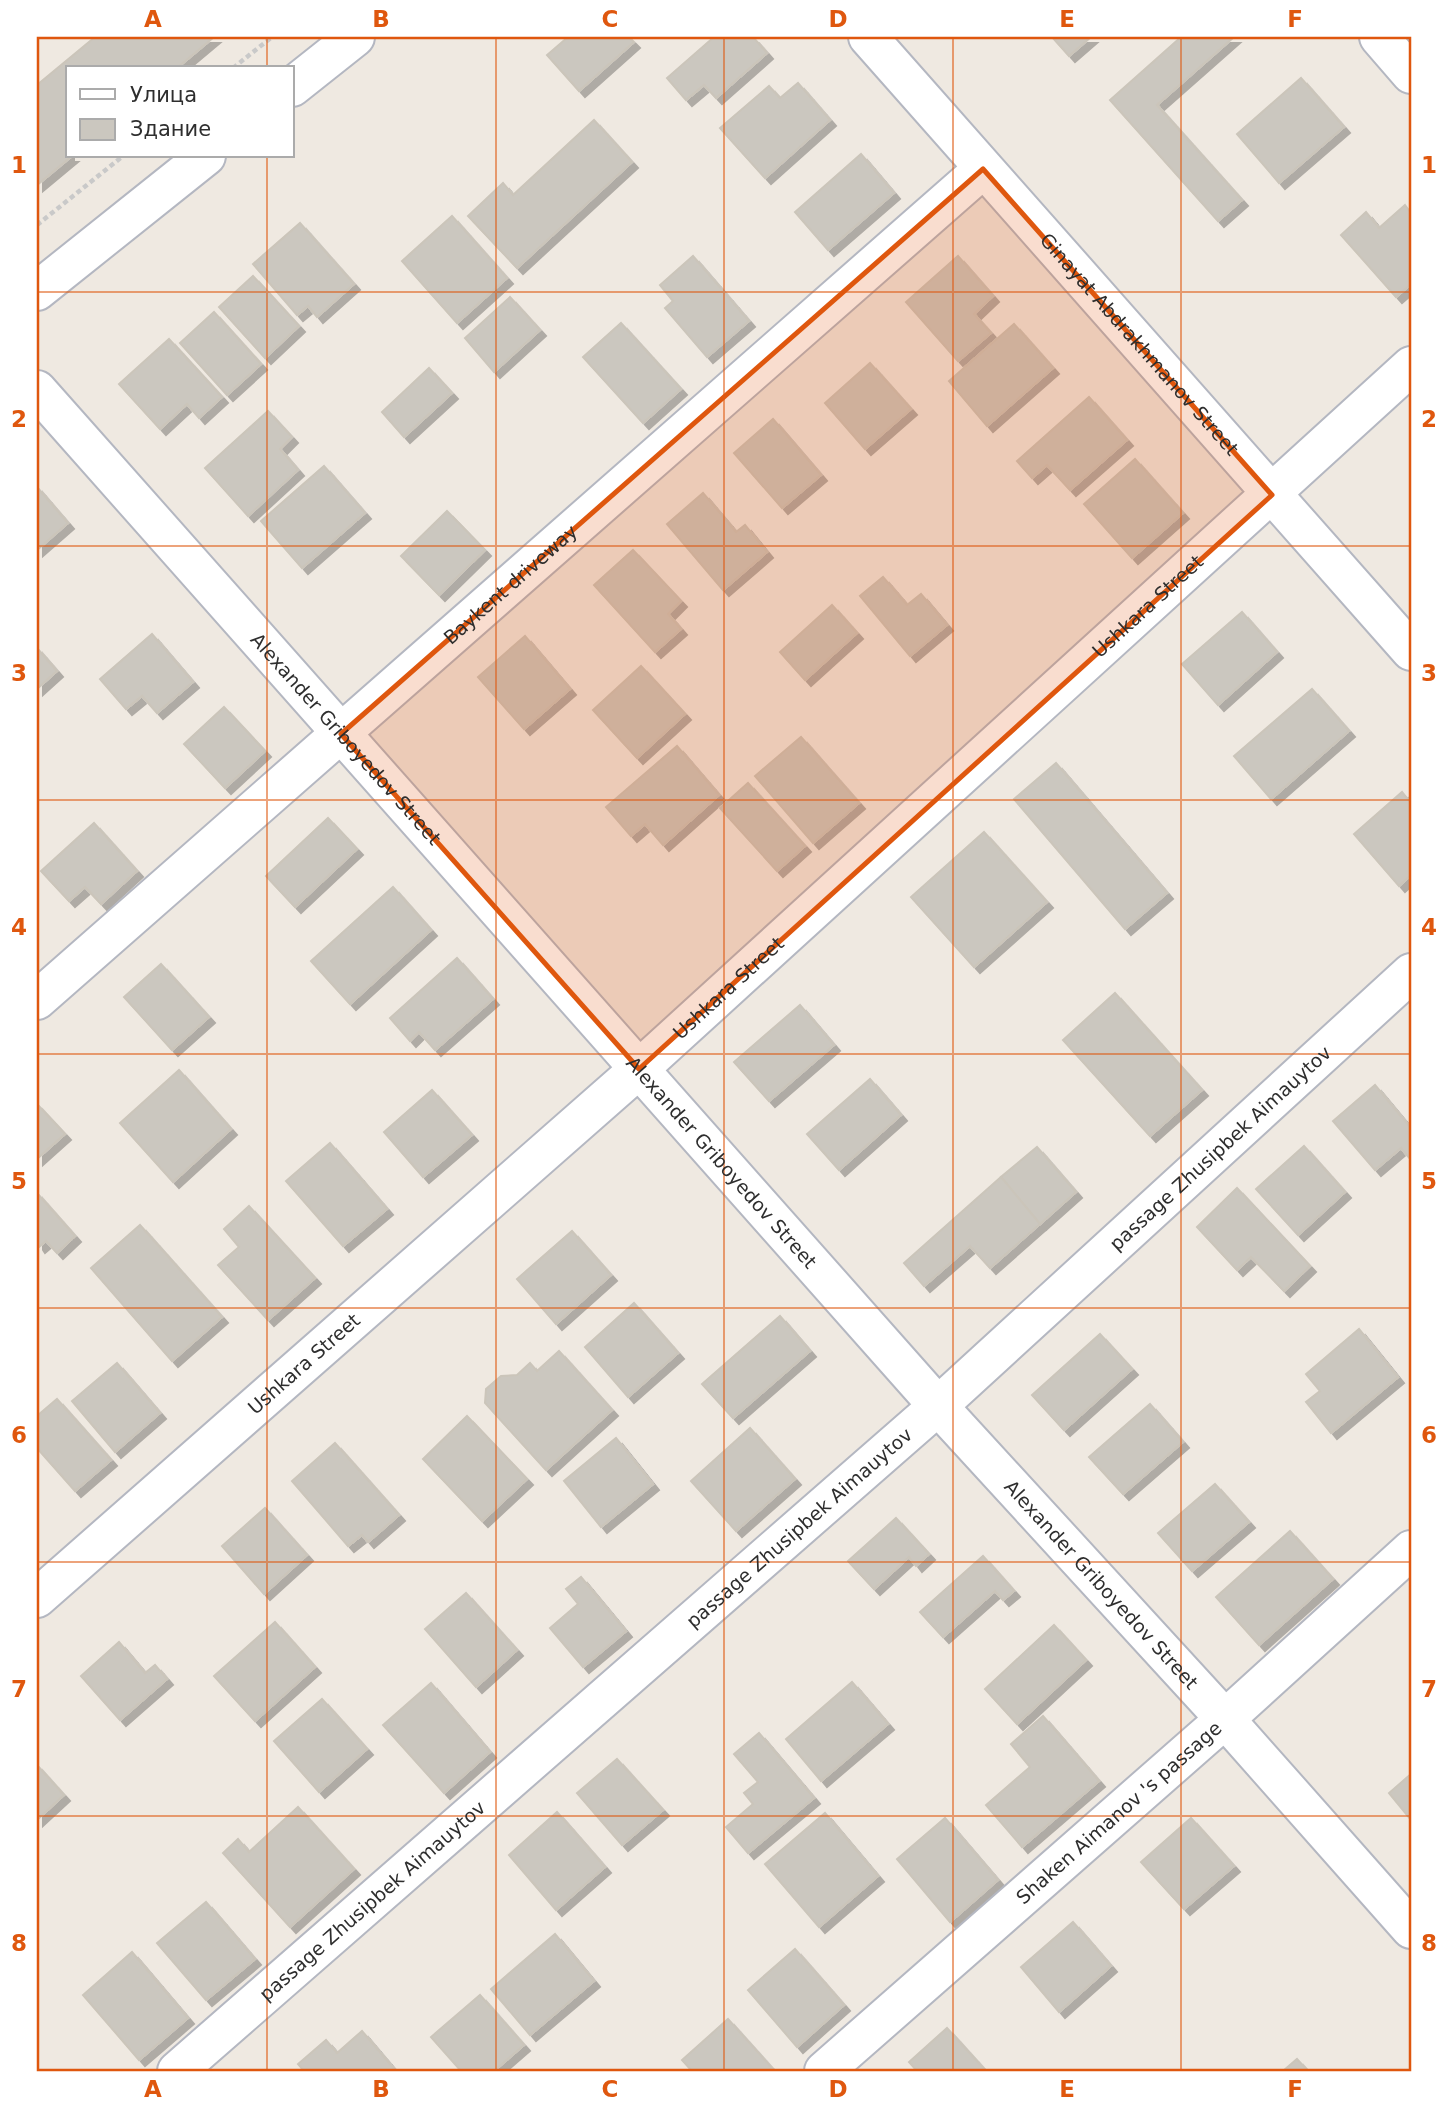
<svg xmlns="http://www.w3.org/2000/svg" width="1448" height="2108" font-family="'DejaVu Sans',sans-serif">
<defs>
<filter id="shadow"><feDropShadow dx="6" dy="6" stdDeviation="0" flood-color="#0004"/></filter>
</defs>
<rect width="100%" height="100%" fill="#efe9e1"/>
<g fill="#cbc7bf" stroke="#cbc5ba" stroke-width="2" filter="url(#shadow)">
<path d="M95 37H214L177 68H68V156H72L37 185V85Z"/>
<path d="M568 37H629L634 42 579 91 547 55Z"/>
<path d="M714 37H753L767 53 716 98 704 85 686 100 667 78Z"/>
<path d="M1052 37H1091L1069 56Z"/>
<path d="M1181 37H1234L1157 105 1242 200 1218 221 1110 100Z"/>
<path d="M1301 78 1344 127 1279 183 1237 134Z"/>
<path d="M798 83 830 120 765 178 720 128 769 86 780 98Z"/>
<path d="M594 120 632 162 517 268 468 216 503 183 513 195Z"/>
<path d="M861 154 894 193 828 250 795 212Z"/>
<path d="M1405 205 1411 213V284L1396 297 1341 235 1366 212 1379 228Z"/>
<path d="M452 216 507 278 457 323 402 261Z"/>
<path d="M300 223 354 284 317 317 308 306 297 315 253 264Z"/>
<path d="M693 256 749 321 707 357 665 308 673 301 660 285Z"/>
<path d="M958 256 993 296 974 314 991 333 958 361 906 302Z"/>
<path d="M253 276 299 326 265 358 219 307Z"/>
<path d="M510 297 540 330 494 372 465 338Z"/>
<path d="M214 312 261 364 227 395 180 343Z"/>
<path d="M621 323 681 389 643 423 583 357Z"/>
<path d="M1014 324 1053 368 987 426 949 381Z"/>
<path d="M169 339 222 397 199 418 187 404 160 429 119 384Z"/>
<path d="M870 363 911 409 865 449 825 403Z"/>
<path d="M429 368 452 393 404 437 382 412Z"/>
<path d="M1089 397 1127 440 1070 490 1047 465 1032 478 1017 461Z"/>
<path d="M268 411 292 437 280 449 298 470 248 516 205 468Z"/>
<path d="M773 419 821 475 782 508 734 453Z"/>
<path d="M1135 459 1183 513 1132 558 1084 504Z"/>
<path d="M324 466 365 513 302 568 261 521Z"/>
<path d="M37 487 68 523 37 550Z"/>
<path d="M703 493 736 532 745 525 767 552 723 590 667 524Z"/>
<path d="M447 511 485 550 439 595 401 556Z"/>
<path d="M633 550 681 601 668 614 681 629 655 652 594 585Z"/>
<path d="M883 577 907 605 921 594 947 625 910 656 860 596Z"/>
<path d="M832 605 857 633 805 680 780 652Z"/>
<path d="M1242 612 1277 652 1218 705 1182 664Z"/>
<path d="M152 634 193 682 157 713 142 696 126 709 100 679Z"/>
<path d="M525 636 570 689 524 729 478 677Z"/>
<path d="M37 648 57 671 37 689Z"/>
<path d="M641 666 685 714 637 758 593 710Z"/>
<path d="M1312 689 1349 731 1271 799 1234 756Z"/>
<path d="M224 707 265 751 225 788 184 744Z"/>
<path d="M801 737 859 803 813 843 755 776Z"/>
<path d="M677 746 719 795 663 845 645 824 631 836 606 807Z"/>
<path d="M1056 763 1167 893 1125 929 1014 799Z"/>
<path d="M748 783 805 846 777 871 720 808Z"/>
<path d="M1402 792 1411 803V875L1399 886 1354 834Z"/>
<path d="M328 818 357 849 295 907 266 876Z"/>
<path d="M94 823 137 871 101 904 85 887 69 901 41 871Z"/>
<path d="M984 832 1047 902 974 967 911 897Z"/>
<path d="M393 887 431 930 350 1004 311 961Z"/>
<path d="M457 958 493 999 435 1050 419 1032 410 1041 390 1018Z"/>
<path d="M161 964 209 1017 172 1050 124 997Z"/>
<path d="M1115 993 1202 1090 1150 1136 1063 1040Z"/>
<path d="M800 1005 834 1045 769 1101 734 1062Z"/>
<path d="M179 1070 231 1129 173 1182 120 1123Z"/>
<path d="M870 1079 901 1115 839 1170 807 1134Z"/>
<path d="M1375 1085 1411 1128V1160L1401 1148 1375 1170 1333 1121Z"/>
<path d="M432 1090 472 1135 423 1177 384 1132Z"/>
<path d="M37 1104 65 1134 37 1159Z"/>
<path d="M330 1143 387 1209 343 1246 286 1181Z"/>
<path d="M1304 1146 1345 1192 1298 1235 1256 1189Z"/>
<path d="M1037 1147 1076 1192 1040 1224 1001 1177Z"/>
<path d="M1001 1177 1040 1224 990 1268 970 1246 924 1286 904 1263Z"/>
<path d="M1237 1188 1310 1266 1284 1291 1251 1257 1237 1270 1197 1227Z"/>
<path d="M37 1193 75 1236 57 1253 46 1241 39 1247 37 1244Z"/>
<path d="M249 1206 315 1278 268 1320 218 1265 239 1247 224 1229Z"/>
<path d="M140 1225 222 1317 172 1361 91 1268Z"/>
<path d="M572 1231 611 1275 556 1324 517 1279Z"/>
<path d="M634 1303 678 1353 628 1397 585 1347Z"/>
<path d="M780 1316 810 1351 733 1418 702 1384Z"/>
<path d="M1359 1329 1398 1377 1331 1433 1306 1402 1320 1391 1306 1374Z"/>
<path d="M1100 1334 1132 1369 1064 1430 1032 1395Z"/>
<path d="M559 1351 612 1410 546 1470 485 1403 486 1389 501 1376 517 1375 530 1363 537 1371Z"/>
<path d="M117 1363 160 1413 115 1452 72 1401Z"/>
<path d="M57 1399 111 1460 75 1491 37 1448V1416Z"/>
<path d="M1150 1404 1183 1442 1123 1494 1089 1457Z"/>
<path d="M467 1416 527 1479 482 1521 423 1459Z"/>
<path d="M750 1428 795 1479 736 1531 691 1481Z"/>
<path d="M616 1438 653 1484 601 1527 564 1481Z"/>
<path d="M335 1443 399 1515 368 1542 362 1535 348 1546 292 1481Z"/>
<path d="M1215 1484 1249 1522 1192 1571 1158 1533Z"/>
<path d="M265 1508 307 1555 264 1594 222 1546Z"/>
<path d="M896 1518 929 1554 916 1566 909 1557 874 1589 848 1561Z"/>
<path d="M1290 1531 1333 1579 1259 1645 1216 1597Z"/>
<path d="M983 1556 1014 1591 1003 1600 995 1591 943 1637 920 1612Z"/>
<path d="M581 1577 626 1631 583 1667 550 1628 578 1604 566 1589Z"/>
<path d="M466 1593 517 1650 476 1687 425 1629Z"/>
<path d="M275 1622 315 1667 255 1721 214 1676Z"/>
<path d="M1054 1625 1086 1660 1017 1724 985 1689Z"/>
<path d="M119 1642 145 1673 155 1665 167 1679 120 1720 81 1676Z"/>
<path d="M852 1682 888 1724 821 1781 786 1739Z"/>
<path d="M431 1683 490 1752 444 1793 383 1725Z"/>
<path d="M322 1699 367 1749 319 1792 274 1741Z"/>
<path d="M1043 1716 1099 1781 1022 1847 986 1805 1030 1767 1011 1744Z"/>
<path d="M759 1733 814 1798 748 1853 726 1827 753 1804 744 1793 758 1782 734 1754Z"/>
<path d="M617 1759 663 1810 622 1845 577 1793Z"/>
<path d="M37 1765 64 1795 37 1820Z"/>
<path d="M1411 1774V1820L1389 1793Z"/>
<path d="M298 1807 354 1869 290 1927 223 1853 238 1839 249 1852Z"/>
<path d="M557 1812 605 1867 556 1910 509 1855Z"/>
<path d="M825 1813 878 1876 819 1927 765 1864Z"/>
<path d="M945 1818 998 1880 950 1922 897 1859Z"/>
<path d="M1191 1818 1234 1866 1184 1909 1141 1862Z"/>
<path d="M206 1902 255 1959 206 2000 157 1943Z"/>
<path d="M1073 1922 1111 1966 1059 2012 1021 1967Z"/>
<path d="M555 1934 594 1981 530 2035 491 1989Z"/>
<path d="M795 1949 844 2005 797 2047 748 1990Z"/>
<path d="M132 1952 188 2018 139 2060 83 1995Z"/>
<path d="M480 1995 524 2045 494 2071H461L431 2037Z"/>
<path d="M728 2019 772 2068 768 2071H692L682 2060Z"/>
<path d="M947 2028 986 2071H917L909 2062Z"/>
<path d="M362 2031 396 2071H304L298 2064 326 2040 337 2053Z"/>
<path d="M1297 2059 1308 2071H1283Z"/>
</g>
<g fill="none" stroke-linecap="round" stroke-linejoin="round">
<g stroke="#b4b7c1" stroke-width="42">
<g id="street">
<path id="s1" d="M868 37 1411 651"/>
<path id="s2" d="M37 390 938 1406 1225 1719 1411 1929"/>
<path id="s3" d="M37 1000 983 169"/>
<path id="s4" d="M37 1598 639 1069 1411 366"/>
<path id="s5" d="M177 2071 938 1406 1411 973"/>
<path id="s6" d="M824 2071 1225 1719 1411 1550"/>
</g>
</g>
<g stroke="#b4b7c1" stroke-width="42">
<g id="secondary">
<path d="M1379 37 1411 74"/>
<path d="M292 87 355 37"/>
<path d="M37 291 206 156"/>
</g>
</g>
<g stroke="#c9c9c9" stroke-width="4.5" stroke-dasharray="5 3.5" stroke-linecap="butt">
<path d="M233 68 272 37"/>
<path d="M37 225 123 156"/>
</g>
<use href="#street" stroke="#fff" stroke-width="38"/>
<use href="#secondary" stroke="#fff" stroke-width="38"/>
</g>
<path fill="#df570e" fill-opacity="0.2" stroke="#df570e" stroke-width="5" stroke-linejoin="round" d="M983 169 1272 495 639 1069 341 734Z"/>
<path fill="none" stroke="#df570e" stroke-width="2" stroke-opacity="0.55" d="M267 37V68M496 37V2071M724 37V2071M953 37V2071M1181 37V2071M267 156V2071M37 292H1411M37 546H1411M37 800H1411M37 1054H1411M37 1308H1411M37 1562H1411M37 1816H1411"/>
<g text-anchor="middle" stroke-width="6" stroke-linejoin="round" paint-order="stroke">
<g font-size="19" fill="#2e2e2e" stroke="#fff">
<text dy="7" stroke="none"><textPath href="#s1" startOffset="410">Ginayat Abdrakhmanov Street</textPath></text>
<text dy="7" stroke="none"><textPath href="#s3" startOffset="630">Baykent driveway</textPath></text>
<text dy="7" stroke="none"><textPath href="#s4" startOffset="1489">Ushkara Street</textPath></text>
<text dy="7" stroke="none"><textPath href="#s2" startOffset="466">Alexander Griboyedov Street</textPath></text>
<text dy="7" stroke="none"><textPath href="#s4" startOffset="922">Ushkara Street</textPath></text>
<text dy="7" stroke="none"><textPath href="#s5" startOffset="1393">passage Zhusipbek Aimauytov</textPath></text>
<text dy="7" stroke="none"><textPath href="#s2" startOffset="1032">Alexander Griboyedov Street</textPath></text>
<text dy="7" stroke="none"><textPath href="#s4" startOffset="355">Ushkara Street</textPath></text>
<text dy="7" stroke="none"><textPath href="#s5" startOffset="826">passage Zhusipbek Aimauytov</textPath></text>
<text dy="7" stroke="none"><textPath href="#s2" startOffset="1600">Alexander Griboyedov Street</textPath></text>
<text dy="7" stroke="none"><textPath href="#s6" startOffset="392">Shaken Aimanov 's passage</textPath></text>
<text dy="7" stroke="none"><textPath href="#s5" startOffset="259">passage Zhusipbek Aimauytov</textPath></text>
</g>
</g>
<rect width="1448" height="2108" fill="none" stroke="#ffffff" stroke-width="77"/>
<rect x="66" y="66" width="228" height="91" fill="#ffffff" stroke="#ababab" stroke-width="2"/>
<rect x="80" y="89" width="35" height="10" fill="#ffffff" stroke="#ababab" stroke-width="2"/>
<text x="130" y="102" font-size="21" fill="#2e2e2e">Улица</text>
<rect x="80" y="119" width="35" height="21" fill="#cbc7bf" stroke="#ababab" stroke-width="2"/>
<text x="130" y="136" font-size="21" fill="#2e2e2e">Здание</text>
<rect x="38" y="38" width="1372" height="2032" fill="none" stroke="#df570e" stroke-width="2.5"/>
<g font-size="23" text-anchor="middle" font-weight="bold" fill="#df570e">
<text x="153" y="27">A</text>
<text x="381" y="27">B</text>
<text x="610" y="27">C</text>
<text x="838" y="27">D</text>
<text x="1067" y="27">E</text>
<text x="1295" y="27">F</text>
<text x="19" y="173">1</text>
<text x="1429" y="173">1</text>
<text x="19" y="427">2</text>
<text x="1429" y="427">2</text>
<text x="19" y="681">3</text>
<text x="1429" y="681">3</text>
<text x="19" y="935">4</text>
<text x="1429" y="935">4</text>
<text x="19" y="1189">5</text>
<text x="1429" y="1189">5</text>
<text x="19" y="1443">6</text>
<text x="1429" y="1443">6</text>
<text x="19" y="1697">7</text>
<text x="1429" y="1697">7</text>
<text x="19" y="1951">8</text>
<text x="1429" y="1951">8</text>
<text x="153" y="2097">A</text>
<text x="381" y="2097">B</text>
<text x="610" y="2097">C</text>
<text x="838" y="2097">D</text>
<text x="1067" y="2097">E</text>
<text x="1295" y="2097">F</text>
</g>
</svg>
